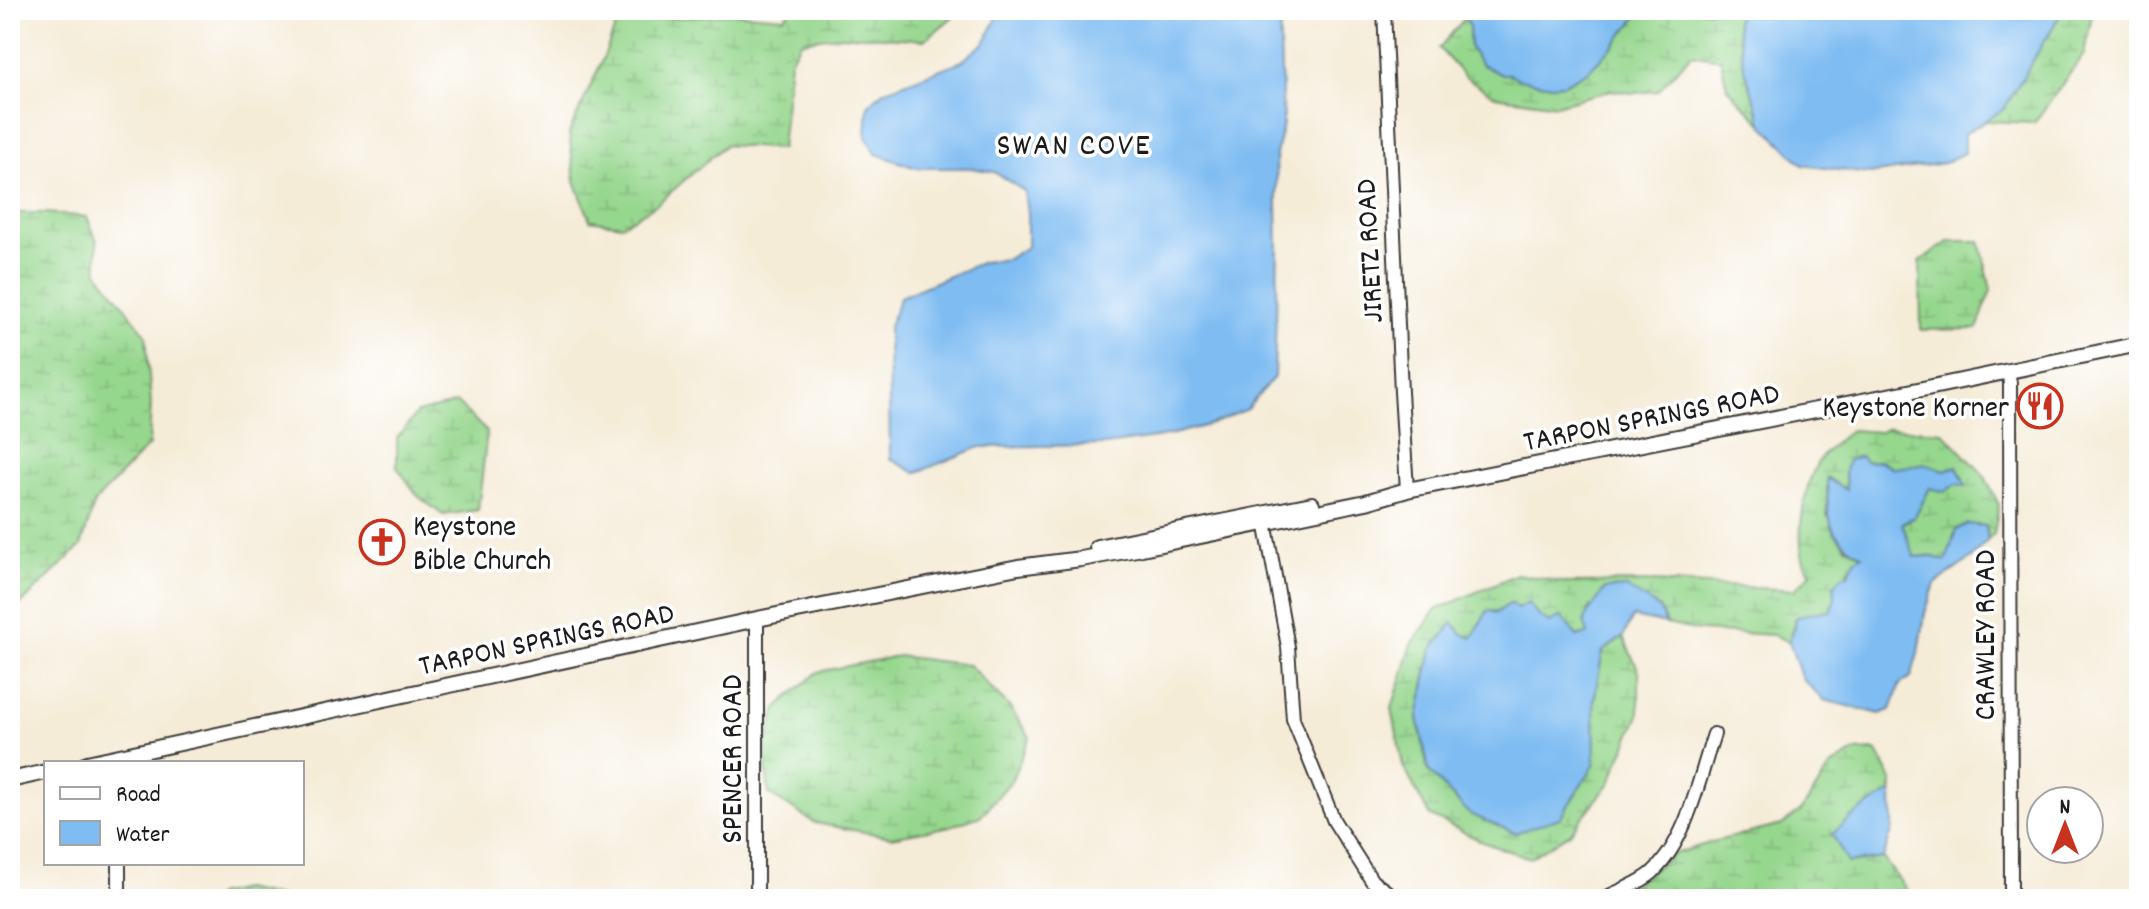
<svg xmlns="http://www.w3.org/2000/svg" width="2149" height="909" font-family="Dekko,sans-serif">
<defs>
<pattern id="wetland-marsh" width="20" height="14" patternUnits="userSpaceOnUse" patternTransform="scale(2)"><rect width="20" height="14" fill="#96d78e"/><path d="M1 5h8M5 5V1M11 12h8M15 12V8" fill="none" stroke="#81b87a"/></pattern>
</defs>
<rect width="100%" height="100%" fill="#fff"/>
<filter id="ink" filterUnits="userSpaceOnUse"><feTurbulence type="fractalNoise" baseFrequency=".0125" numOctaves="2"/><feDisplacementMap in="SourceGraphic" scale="16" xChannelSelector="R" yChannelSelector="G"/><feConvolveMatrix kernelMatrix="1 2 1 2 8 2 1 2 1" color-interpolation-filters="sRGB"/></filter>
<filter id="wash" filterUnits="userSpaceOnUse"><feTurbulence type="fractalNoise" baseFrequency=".006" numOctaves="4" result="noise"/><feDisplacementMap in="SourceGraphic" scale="32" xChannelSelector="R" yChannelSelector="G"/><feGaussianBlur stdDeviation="1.8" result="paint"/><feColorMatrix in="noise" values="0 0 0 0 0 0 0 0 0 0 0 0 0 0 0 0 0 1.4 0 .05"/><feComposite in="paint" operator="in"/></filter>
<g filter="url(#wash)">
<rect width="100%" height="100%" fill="#f5ecd8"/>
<g fill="url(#wetland-marsh)" stroke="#597a55" stroke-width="2">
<path d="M791 10H956L955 15 925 40C884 37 840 31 800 42L790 61 781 149 725 145 656 205 621 225 590 220 575 181 569 133 603 59 618 20 663 19 734 13 784 17Z"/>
<path d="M1643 10H1741L1736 21 1745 71 1763 125 1727 88 1721 59 1691 54 1658 91 1633 93 1611 90 1556 105 1495 96 1465 77 1439 48 1465 18 1469 25 1470 48 1519 79 1588 71 1613 46Z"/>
<path d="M2063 10H2093L2084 54 2034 123 1984 121 2004 109Z"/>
<path d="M10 213H46L87 217 97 241V271L146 334 151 404 149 445 95 502 81 546 16 609 10 619Z"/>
<path d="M1950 241H1980L1991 290 1977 329 1921 330 1920 261Z"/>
<path d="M457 403 487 432 478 510 443 515 418 496 397 467V438L417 413Z"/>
<path d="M1887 428 1943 432 1984 475 1999 505 1994 534 1988 540 1986 526 1956 530 1946 561 1930 556 1915 557 1902 524 1915 516 1930 487 1957 466 1943 471 1927 464 1893 468 1880 461 1865 462 1845 471 1846 491 1828 478 1827 515 1834 525V532L1846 547 1863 554C1847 566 1837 592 1831 611H1823L1795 619 1789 642 1774 635 1699 631 1666 624 1659 608 1649 603 1605 590 1595 605 1588 610V634L1577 637 1561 617 1550 623C1541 617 1528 610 1517 609 1506 609 1498 613 1488 611L1473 638 1462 634 1453 623 1432 649 1418 717 1428 771 1594 764V700L1603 651 1623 637 1639 671V715L1610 783 1570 833 1530 858 1485 843 1429 815 1403 766 1392 708 1412 644 1436 610 1517 574 1567 583 1653 582 1794 590 1811 573C1791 552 1804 485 1818 462 1826 450 1839 439 1851 430L1879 432Z"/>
<path d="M898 656 969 665 1010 708 1030 737 1011 781 981 816 951 826 891 837 815 823 769 794 764 750 778 706 818 672Z"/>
<path d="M1876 750 1892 780V792L1862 809 1848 863 1883 858 1908 892 1907 899H1615L1674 854 1716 841 1782 825 1802 810 1831 766 1856 751Z"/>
<path d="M242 889 287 898 288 899H213L216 895Z"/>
</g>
<g fill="#7ebcf2" stroke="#4d6c87" stroke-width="2">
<path d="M997 10H1279L1283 124 1276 154 1278 251 1274 377 1247 409 1212 424 1162 437 1105 445 980 447 916 473 890 459 888 329 900 297 982 262 1007 259 1027 247V213L1024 191 994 172 971 168H916L876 154 866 137 868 106 883 91 962 61 984 43 996 20Z"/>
<path d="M1462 10H1643L1613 46 1588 71 1564 84 1551 85 1519 79 1510 74H1500L1481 64 1470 48 1469 26Z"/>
<path d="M1741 10H2063L2004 109 1964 134V153L1944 163 1869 174 1803 165 1763 125 1745 71 1736 21Z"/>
<path d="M1860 456 1866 462 1880 461 1893 468 1927 464 1944 471 1957 466 1966 486 1957 484 1944 492 1930 488 1915 516 1902 524 1915 557 1930 556 1946 561 1956 530 1967 524 1986 526 1988 540 1970 559 1935 584 1925 613 1920 647 1911 677 1900 684 1891 710 1880 714 1824 700 1802 679 1789 642 1797 617C1808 613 1820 611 1831 611L1835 597 1834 586 1842 576 1848 575 1855 560 1862 555C1825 535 1828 516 1827 478L1846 490 1845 471 1848 460Z"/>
<path d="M1627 588 1659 608 1666 624 1633 617 1623 637 1603 651 1594 700 1595 764 1560 818 1515 833 1469 814 1429 771 1418 717 1432 649 1453 623 1462 634 1472 638 1488 610 1496 613 1511 603 1517 609 1528 603 1539 616 1550 623 1561 616 1577 637 1588 634C1587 629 1584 624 1584 620 1585 615 1601 596 1605 589Z"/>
<path d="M1892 792 1893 828 1883 858 1848 863 1832 834 1862 809Z"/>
</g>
</g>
<g filter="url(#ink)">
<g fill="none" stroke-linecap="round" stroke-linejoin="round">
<g stroke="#3d3b38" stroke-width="16">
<g id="minor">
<path d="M1384 10 1401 392 1407 490"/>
<path d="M2008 371 2010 383 2011 899"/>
<path d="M1264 516 1288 647 1293 719 1334 821 1372 881 1397 899"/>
<path d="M757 619V899"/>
<path d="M119 863V899"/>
<path d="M1603 899C1618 891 1640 884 1653 872 1688 839 1699 778 1714 734"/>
</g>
</g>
<g stroke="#3d3b38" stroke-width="18">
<g id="major">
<path d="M1097 547 1312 504"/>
<path d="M87 763 757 619 1018 567 1081 559 1142 548 1366 502 1407 490 1908 392 2139 344"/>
<path d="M10 780 46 772"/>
</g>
</g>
<use href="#minor" stroke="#fff" stroke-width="12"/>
<use href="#major" stroke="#fff" stroke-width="14"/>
</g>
</g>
<defs>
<g id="restaurant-ring" transform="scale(2.3)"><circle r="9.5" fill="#fff" stroke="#c8321e" stroke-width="1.5"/><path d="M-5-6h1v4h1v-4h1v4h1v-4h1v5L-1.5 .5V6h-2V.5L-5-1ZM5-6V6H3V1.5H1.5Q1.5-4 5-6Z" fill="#c8321e"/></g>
<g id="church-ring" transform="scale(2.3)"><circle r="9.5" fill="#fff" stroke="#c8321e" stroke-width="1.5"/><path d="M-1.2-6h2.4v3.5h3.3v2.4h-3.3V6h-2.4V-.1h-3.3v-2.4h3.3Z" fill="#c8321e"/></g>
</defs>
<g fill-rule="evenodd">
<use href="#restaurant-ring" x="2040" y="406"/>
<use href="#church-ring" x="382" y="542"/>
</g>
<g text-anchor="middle" stroke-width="7" stroke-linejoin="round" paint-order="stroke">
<g font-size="30" fill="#1c1c1c" stroke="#fff">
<text transform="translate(1368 251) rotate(-93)" y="10">JIRETZ ROAD</text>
<text transform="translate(1651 416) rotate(-11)" y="10">TARPON SPRINGS ROAD</text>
<text transform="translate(1984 635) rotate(-90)" y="10">CRAWLEY ROAD</text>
<text transform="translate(546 638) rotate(-12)" y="10">TARPON SPRINGS ROAD</text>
<text transform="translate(731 759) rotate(-90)" y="10">SPENCER ROAD</text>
</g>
<g font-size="30" fill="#1c1c1c" stroke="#fff" text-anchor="end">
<text x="2009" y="416">Keystone Korner</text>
<text x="413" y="535" text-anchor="start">Keystone<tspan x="413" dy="34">Bible Church</tspan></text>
</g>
<g font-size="32" letter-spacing="2" fill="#1c1c1c" stroke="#fff">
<text x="1074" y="154">SWAN COVE</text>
</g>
</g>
<rect width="2149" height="909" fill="none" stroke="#fff" stroke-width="40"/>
<rect x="44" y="761" width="260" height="104" fill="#ffffff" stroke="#a4a4a4" stroke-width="2"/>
<rect x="60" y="787" width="40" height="12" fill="#ffffff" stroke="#a4a4a4" stroke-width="2"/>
<text x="116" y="801" font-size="24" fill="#1c1c1c">Road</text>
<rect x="60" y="821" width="40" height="24" fill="#7ebcf2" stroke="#a4a4a4" stroke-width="2"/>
<text x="116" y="841" font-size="24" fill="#1c1c1c">Water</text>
<g transform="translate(2065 825)"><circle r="38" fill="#ffffff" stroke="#a4a4a4" stroke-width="2"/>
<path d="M0-6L14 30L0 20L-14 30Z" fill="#c8321e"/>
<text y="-12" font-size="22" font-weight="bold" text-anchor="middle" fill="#1c1c1c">N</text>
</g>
</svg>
